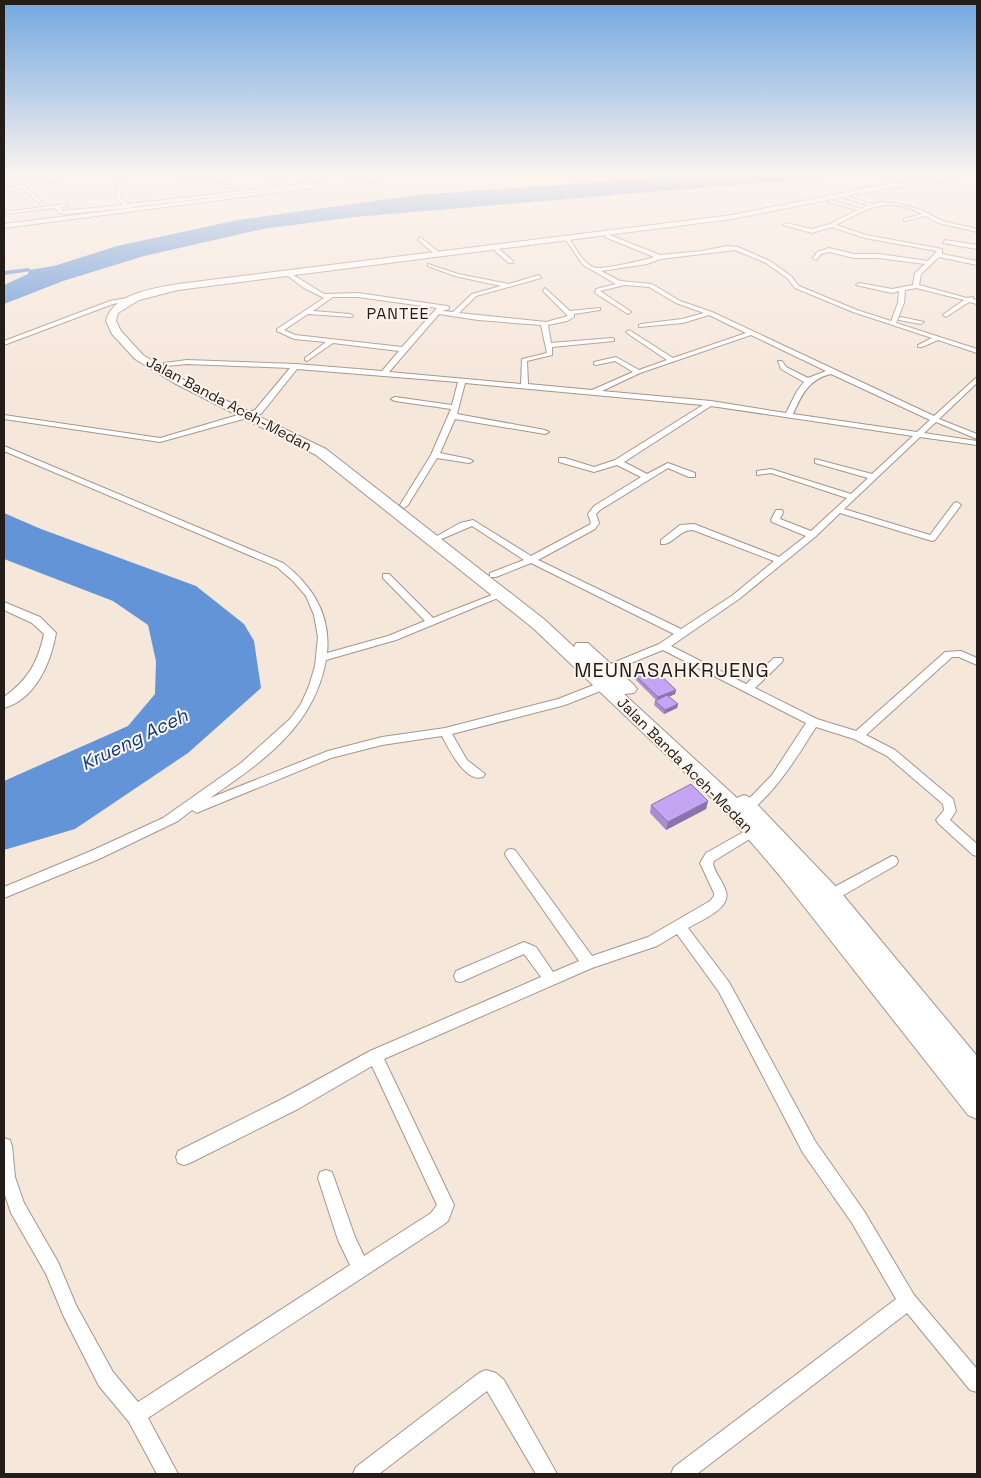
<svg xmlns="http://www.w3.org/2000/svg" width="981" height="1478" font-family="'Space Grotesk',sans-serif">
<rect width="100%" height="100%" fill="#f6e7db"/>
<g fill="#6294d7">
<path d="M725 173H878L354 217 263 229 144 256 63 281 4 304V285L28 274 29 270 54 266 117 246 238 220 417 195Z"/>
<path d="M4 513 41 529 196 586 244 624 254 641 261 688 188 753 75 829 4 850V781L128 726 155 694 156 661 148 625 113 601 4 559Z"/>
</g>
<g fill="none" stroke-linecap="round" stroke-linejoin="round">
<path fill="#6294d7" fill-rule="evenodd" d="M29 268 31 271 4 275V271Z"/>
<g stroke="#a4968c" stroke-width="2">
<g id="minor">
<path d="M63 173H87L26 187 41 201 39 203 22 188 4 192V190L19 186 4 177V174L23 185 65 175Z"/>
<path d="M118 173H122V176L140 173 122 179 120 198 129 204 398 173H411L132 207 130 208 66 214 58 213 56 208 4 214V212L66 204 68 206 61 207 62 211 124 205 116 198Z"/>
<path d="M310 173 339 177 337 178Z"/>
<path d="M259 175 284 184V185L280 186 257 177Z"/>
<path d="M184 181 239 186 241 187 239 188 182 183Z"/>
<path d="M847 196 872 204 881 202 899 204 921 210 942 221 977 229V232L938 223 926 216 904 221V219L922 214C886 195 868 209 836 225L866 235 942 249V254L977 261V265L939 257 921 274 919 285 967 298 973 297V299L977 300V304L969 302 946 317 943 315 944 314 964 300 916 288 905 290 904 303 896 323 977 349V353L938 340 922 347H918V345L932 338 853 312 795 288 787 278 766 263 735 250 660 259 647 264 601 271 620 281 652 284 680 301 712 312 934 416 977 377V383L939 419 977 434V439L936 422 924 433 977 441V445L920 437 844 509 930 535 954 503 957 502 961 505 935 540 932 541 840 513 815 537 739 599 671 646 746 684 774 658H782L783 660 782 662 755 688 817 719 856 731 945 652 961 651 977 658V665L959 657H952L866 735 895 750 953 799 956 811 950 820 977 844V856L973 855 938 823 936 820 944 810 943 804 887 756 854 739 816 727C797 757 779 787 752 810H744L742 807 744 804 772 775 806 723 663 650 611 671H603L602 669 603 667 659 644 674 634 531 563 496 577H490V573L524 560 472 526 444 538 441 539 437 536 460 523 473 520 531 556 589 525 591 523 588 514 594 506 641 477 617 465 594 472 559 462V458H565L594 467 615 460 703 405 465 383 457 414 545 430 549 432 545 434 455 419 440 453 469 459 473 461 469 463 437 458 408 505 404 508 400 505 431 455 451 409 395 401 391 399 395 397 452 405 458 382 297 369 261 414 160 442 4 419V415L160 438 255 410 290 368 187 364 166 366 164 365V363L187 360 296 364 382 371 399 351 333 343 307 361 305 360V358L326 342 294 339 277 331V329L324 298 304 288 288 276 290 273 324 294 358 293 447 306 449 307V309L442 311 453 312 472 294 501 286 455 276 428 266V264L458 274 509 284 539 275 541 278 476 296 459 313 546 322 568 316 543 291 545 288 570 311 600 308V310L574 314V317L567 321 548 325 551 343 612 338 614 339V341L552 347V355L527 361 528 384 592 390 633 372 615 361 596 365 594 364V362L616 357 639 370 667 360 627 333 626 332 629 330 673 358 746 333 709 315 683 323 639 327V325L641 324 682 319 704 313 676 303 649 287 625 285 600 291 630 311 631 312 628 314 595 293 596 289 616 284 583 265 566 240H570C576 249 585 266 596 268 604 269 647 260 654 257L605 237 607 234 660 255 702 251 727 246 738 247 770 261 791 276 799 286 857 310 891 321 898 303 899 291 892 293 856 285 859 283 892 289 913 285 915 273 925 264 879 258H854L829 252 821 254 816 260 813 258 817 252 829 248 854 254H879L928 261 937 251 865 238 832 227 812 233 783 225 786 223 812 229 830 224 857 210 828 202 830 200 861 209 868 205 845 198ZM333 297H358L437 308 402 347 295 335 284 330 308 314 352 317 353 316 350 314 313 311ZM439 314 478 320 541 325 547 353 522 359 521 384 389 372ZM751 335 826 371 808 378 786 367 782 361H778L781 369 804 382 797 391 786 413 711 401 602 391 640 373ZM831 374 930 420 917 432 793 414C802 394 809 379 831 374ZM711 406 913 436 872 474 815 459V463L868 478 851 494 771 469 757 471V475L771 473 847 498 811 531 780 519 783 512 782 510H776L771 520 772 522 806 536 779 557 694 524 680 525 661 540V544C674 545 678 530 693 530L774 561 733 595 681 629 538 560 595 529 599 523 596 514 600 510 668 468 689 477H695V473L668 463 647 474 624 462Z"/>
<path d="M420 237 440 253V255H436L418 240Z"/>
<path d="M945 240 977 245V249L943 243Z"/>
<path d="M495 249H499L513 261V263H509L495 251Z"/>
<path d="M138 296 140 297V299L113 304 4 345V341L110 301Z"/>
<path d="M901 317 924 322 921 324 899 320 898 319Z"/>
<path d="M4 446 283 563C312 585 331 615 327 653L388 636 425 621 383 578V574H389L433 618 497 593H503L505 595 396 640 326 660C314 727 263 761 210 798L328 751 382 737 445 728 558 699 604 681 609 685 608 688 565 705 452 734 467 760 485 774 483 777C465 783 449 749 442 736L382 745 331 758 201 811 197 813 192 810 178 821 99 859 4 898V887L91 851 163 818 241 763 290 719 301 704 309 686 315 666 318 637 314 615 306 596 293 581 277 567 4 451Z"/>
<path d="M754 826 758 828 760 831 758 834 714 861 713 864C715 873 722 880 725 889 734 908 701 920 688 928L729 982 815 1141 864 1211 914 1295 977 1369V1392L970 1390 907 1313 697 1474H671L674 1467 896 1299 852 1223 803 1153 719 992 677 934 657 946 592 968 384 1059 454 1205 448 1221 443 1225 148 1418 178 1474H157L129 1422 99 1386 64 1317 46 1274 11 1213 4 1192V1138L10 1140 12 1146 15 1177 24 1203 58 1262 76 1305 113 1372 138 1402 350 1265 338 1240 318 1178 320 1172 326 1170 332 1172 355 1237 364 1256 431 1213 437 1205 372 1066 298 1109 190 1163 184 1165 178 1163 176 1157 178 1151 286 1097 370 1051 541 977 524 954 461 982 456 981 454 976 456 971 524 942 536 947 553 972 579 961 507 858 505 854 507 850 511 849 515 850 592 956 648 937 710 901 714 896V893L700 863 706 853Z"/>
<path d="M892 856 896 857 898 861 896 865 835 900 830 902 825 900 823 896 825 892Z"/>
<path d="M486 1370 496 1373 504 1380 557 1474H536L487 1391 379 1474H353L356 1467 479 1373Z"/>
</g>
</g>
<g stroke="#a4968c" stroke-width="2">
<g id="tertiary">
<path d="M413 173H428L4 228V224Z"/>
<path d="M4 602 40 617 56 633C51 662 36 699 4 708V697C28 680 38 662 44 634L32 623 4 610Z"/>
</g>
</g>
<g stroke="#a4968c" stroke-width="2">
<path id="trunk" d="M963 173H977V175L883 189 732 219 178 290 139 300 118 313 116 321 121 331 143 355 182 379 326 449 545 620 574 647 576 643H588L634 685 637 689 634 693 624 694 737 798 744 795 751 798 838 889 977 1056V1119L968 1115 780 876 720 806 533 628 316 455 174 383 135 359 112 334 106 321C112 294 154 288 178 284L732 215 883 185Z"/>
</g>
<use href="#minor" fill="#fff" fill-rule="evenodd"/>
<use href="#tertiary" fill="#fff" fill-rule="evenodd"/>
<use href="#trunk" fill="#fff" fill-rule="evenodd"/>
</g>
<g fill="#a98ed2">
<path d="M636 676 676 690 675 694 669 697 678 704 677 708 664 714 654 705 655 701 656 700 636 680Z"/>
<path d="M708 801 706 809 666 830 650 813 651 805Z"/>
</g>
<g fill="#8974ab">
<path d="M676 690 675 694 657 701 658 697Z"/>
<path d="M678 704 677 708 664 714 665 710Z"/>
<path d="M708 801 706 809 666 830 668 822Z"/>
</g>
<g fill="#c4a5f4" stroke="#8974ab">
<path d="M654 669 676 690 658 697 636 676Z"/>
<path d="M667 695 678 704 665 710 655 701Z"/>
<path d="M691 784 708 801 668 822 651 805Z"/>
</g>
<linearGradient id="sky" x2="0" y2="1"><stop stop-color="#72a7e1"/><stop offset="0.46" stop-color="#fbf4ef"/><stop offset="1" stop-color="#fbf4ef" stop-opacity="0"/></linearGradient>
<rect width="981" height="380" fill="url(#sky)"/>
<g text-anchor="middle" stroke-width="4" stroke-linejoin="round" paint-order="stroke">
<g font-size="15" fill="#221d19" stroke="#fff5ee">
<text transform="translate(229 404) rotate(28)" y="5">Jalan Banda Aceh-Medan</text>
<text transform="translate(685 765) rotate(45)" y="5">Jalan Banda Aceh-Medan</text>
</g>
<g font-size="16" letter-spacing="1" fill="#221d19" stroke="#fff5ee">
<text x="398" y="319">PANTEE</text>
</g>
<g font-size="19" font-style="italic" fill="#0a3d7a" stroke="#fff5ee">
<text transform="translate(134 739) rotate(-26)" y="7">Krueng Aceh</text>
</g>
<g font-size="20" letter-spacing="1" fill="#221d19" stroke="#fff5ee">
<text x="672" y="677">MEUNASAHKRUENG</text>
</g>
</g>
<rect width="981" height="1478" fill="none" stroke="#221d19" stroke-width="10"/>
</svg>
